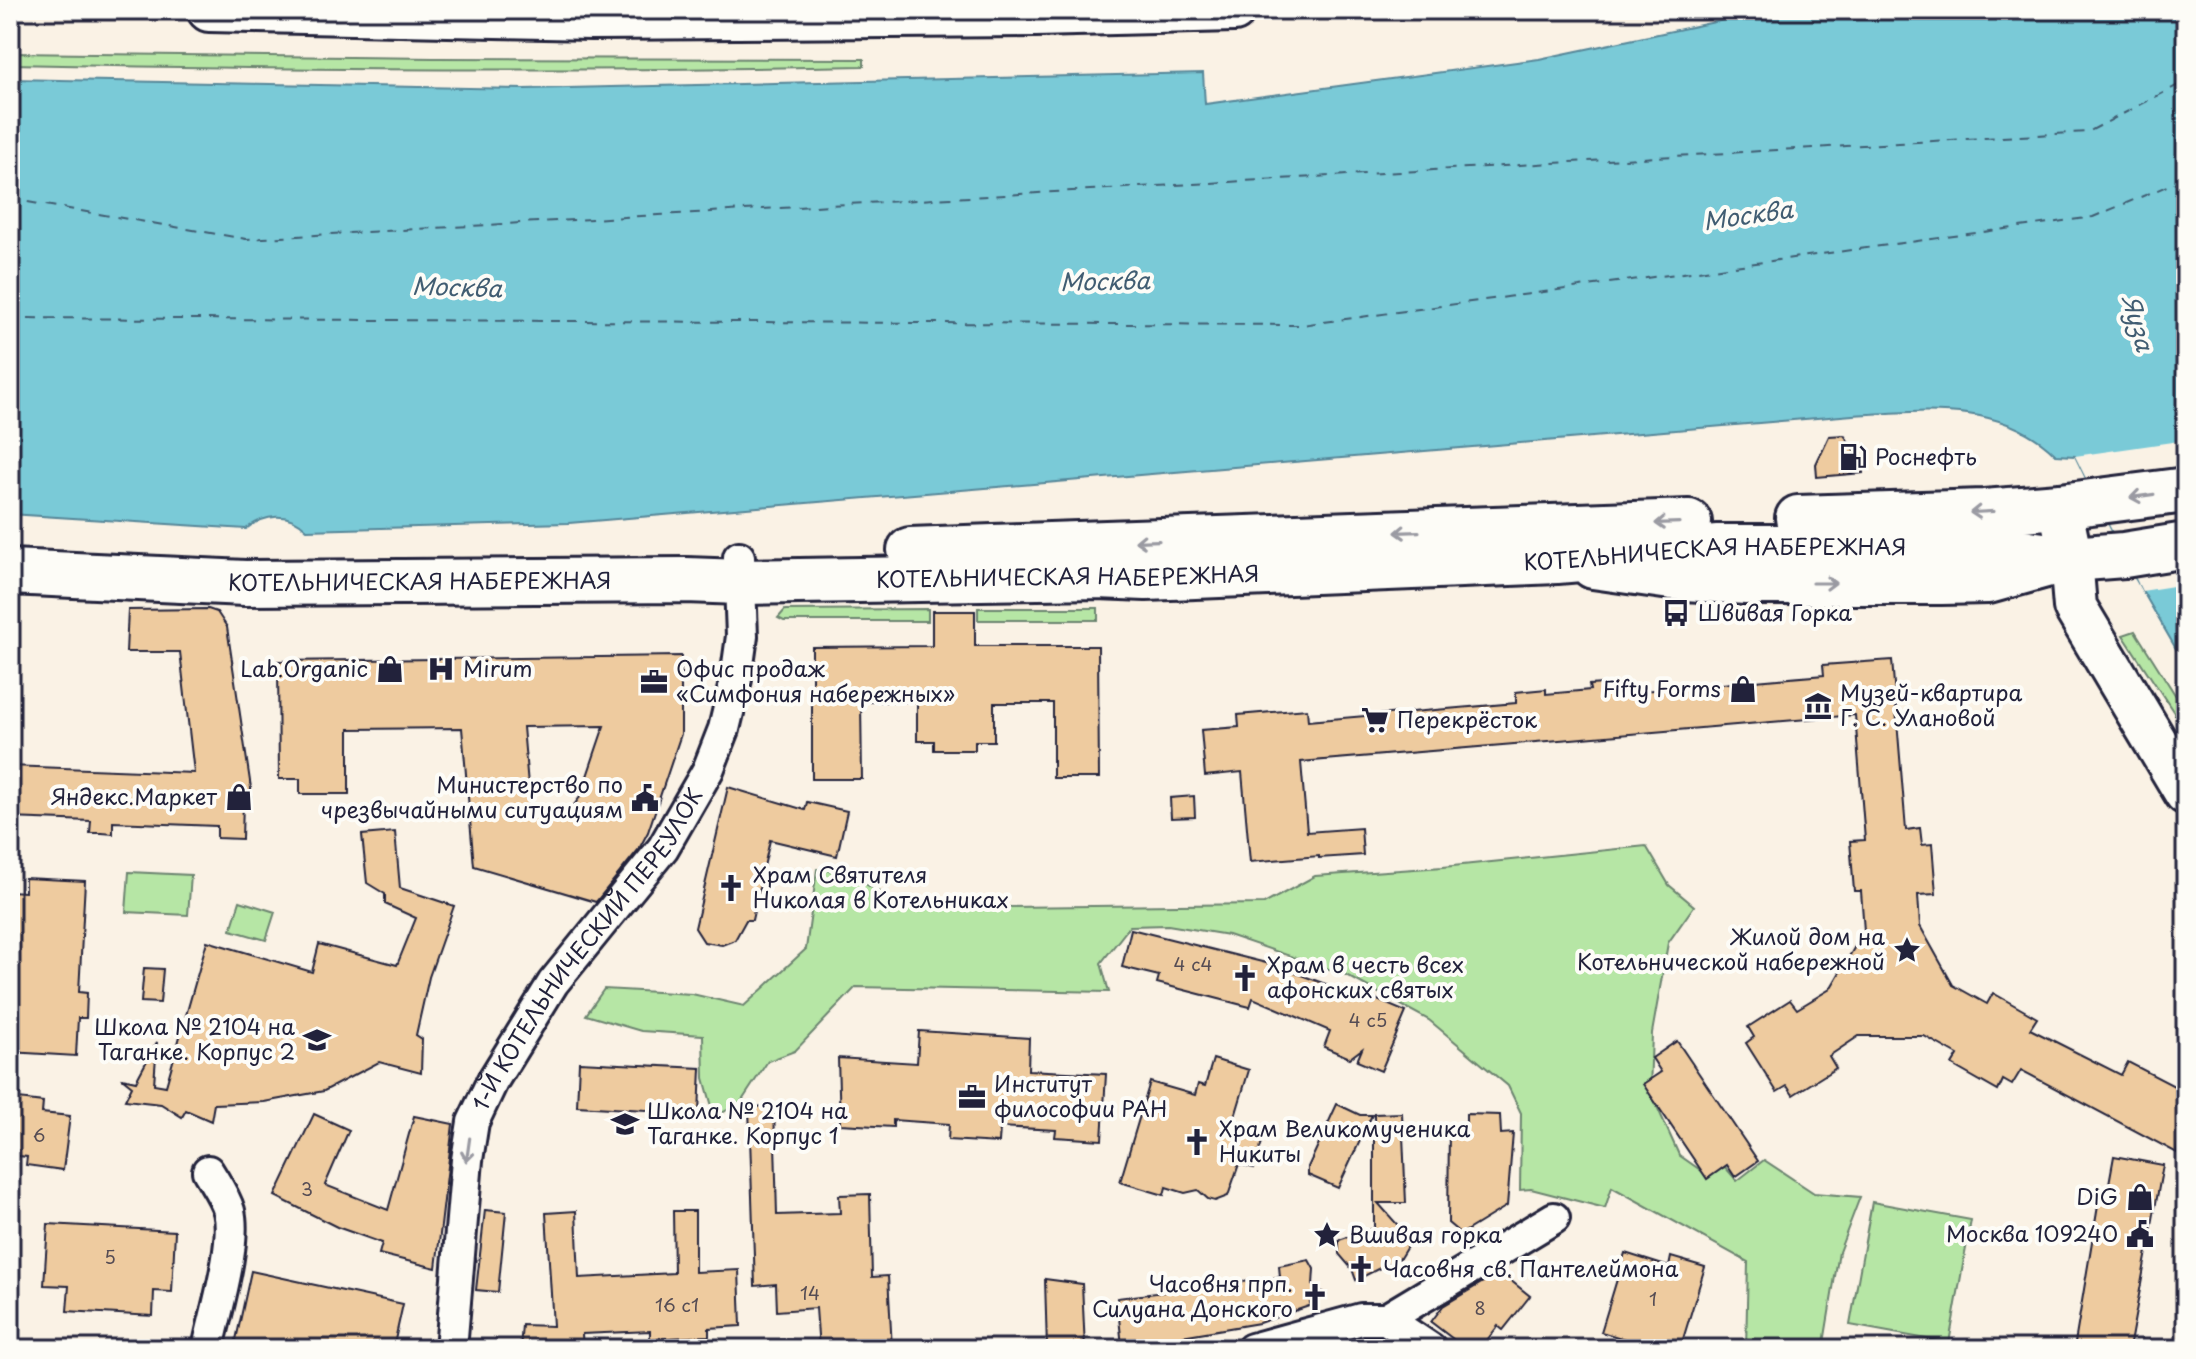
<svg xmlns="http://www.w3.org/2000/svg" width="2196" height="1359" font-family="'Playpen Sans',sans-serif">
<rect width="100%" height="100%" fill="#faf2e5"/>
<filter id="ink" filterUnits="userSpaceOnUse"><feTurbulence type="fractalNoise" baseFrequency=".0125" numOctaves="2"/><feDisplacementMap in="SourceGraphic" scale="16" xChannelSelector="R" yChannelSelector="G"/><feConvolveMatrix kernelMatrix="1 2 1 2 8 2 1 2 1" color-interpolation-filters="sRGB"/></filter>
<g filter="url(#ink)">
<g fill="#b6e6a5" stroke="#6c8470" stroke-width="2">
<path d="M10 53 434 58 864 59V66C579 72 295 70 10 64Z"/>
<rect x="978" y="608" width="120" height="12"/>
<path d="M928 609V621H784L778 618 785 610Z"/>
<path d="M2135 631 2186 712V731L2123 635Z"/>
<path d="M1646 846 1669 885 1694 906 1668 943 1652 1033 1650 1091 1679 1155 1706 1174 1725 1167 1737 1181 1764 1160 1814 1193 1860 1197 1839 1252 1823 1349H1746L1748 1262 1612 1187 1605 1208 1531 1189 1520 1190 1521 1113 1508 1086 1429 1020 1346 975 1228 935 1168 925 1130 926 1101 963 1109 992 856 987 795 1051 768 1061 741 1102 715 1117 704 1078 703 1035 641 1031 586 1015 604 989 692 994 744 1006 806 949 817 869 844 872 908 908 1264 904 1315 876 1443 867Z"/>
<path d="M129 872 191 875 188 915 126 912Z"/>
<path d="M240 901 275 912 266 940 231 930Z"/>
<path d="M1872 1202 1971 1220 1949 1343 1850 1325Z"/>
</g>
<path fill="#7acad7" stroke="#578799" stroke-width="2" d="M1772 10H2186V666L2135 578 2075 456 2056 455C2002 401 1923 411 1853 415L569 523 307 530C289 511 265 514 246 529L10 514V79L524 89 1203 73 1205 104 1539 59Z"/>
<path fill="#faf2e5" d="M2186 440V584L2142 591 2075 456Z"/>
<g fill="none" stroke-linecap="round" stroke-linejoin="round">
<g stroke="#415d72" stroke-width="2" stroke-dasharray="10 8" stroke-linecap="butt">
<path d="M10 199 246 239 2088 132 2186 81"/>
<path d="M10 318 1302 325 2093 217 2186 178"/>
</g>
</g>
<g fill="#eecb9f" stroke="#22223b" stroke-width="2" fill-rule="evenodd">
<path d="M1844 435 1862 461 1863 473 1817 477 1816 464 1829 436Z"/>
<path d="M208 609 217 612 227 627 251 788V800H243L242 839 217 838V826L113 822V834L102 833H90L91 821 10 818V766L194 773 180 652H126L128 610Z"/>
<path d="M932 611H975V646H1098L1099 778H1053V703H994V741H975V750H934V741H917V702H861L862 779H812V647L932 646Z"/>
<path d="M681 656V734L648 832 639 849 596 902 474 866 462 728 349 729V794H300V779H279L278 661ZM604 726 580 797 564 818 530 808 523 727Z"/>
<path d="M1892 660 1906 830 1920 828 1922 845 1932 844 1936 894 1918 895 1920 926 1953 985 1987 1004 1993 993 2037 1018 2030 1029 2121 1075 2128 1062 2186 1092 2177 1153 2021 1070 2012 1085 2003 1080 1998 1091 1952 1065 1958 1055 1924 1036H1859L1829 1056 1836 1068 1793 1095 1787 1086 1777 1092 1746 1043 1754 1037 1748 1027 1790 1000 1797 1009 1830 989 1864 931 1861 891H1854L1850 841 1865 840 1855 715 1301 762 1307 832 1361 828 1363 855 1319 858V856L1250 862 1242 772 1205 776 1201 730 1239 727 1238 715 1307 709 1308 721 1516 703V692L1546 689V694L1590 690 1589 685 1619 683 1620 693 1824 675 1823 665Z"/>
<path d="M728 787 805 810 807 802 847 811 837 856 770 840 752 920H746L735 940 722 945 704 942 695 928Z"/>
<path d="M1194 796 1195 817 1171 818 1170 798Z"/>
<path d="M395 832 400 888 454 906 429 977 416 1035 422 1039 421 1073 379 1062 324 1091 264 1102 214 1104 211 1121 186 1110 182 1117 161 1104 125 1100 132 1086 122 1078 136 1081 157 1042 154 1084 166 1086 207 941 312 972 319 944 397 965 416 918 385 904V894L367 883 362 835Z"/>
<path d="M25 878 85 881 79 992 87 993 86 1018H78L76 1056 10 1052V891L25 892Z"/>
<path d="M1131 929 1274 965 1347 992 1349 988 1406 1012 1381 1071 1357 1061 1362 1049 1350 1058 1324 1047 1330 1031 1253 998 1250 1007 1157 983 1159 976 1122 967Z"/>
<path d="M144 968 163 969 160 1003 141 1002Z"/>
<path d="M919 1031 1029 1038 1028 1070 1106 1074 1102 1140 1055 1137 1056 1130 1000 1127 999 1143 948 1140 949 1124 893 1120V1127L840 1124 838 1058 917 1063Z"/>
<path d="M1677 1041 1758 1161 1735 1177 1727 1165 1707 1179 1643 1084 1661 1072 1652 1058Z"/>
<path d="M1213 1059 1249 1070 1234 1120 1266 1129 1254 1168 1239 1164 1228 1196 1215 1201 1208 1199 1198 1190 1185 1193 1166 1187 1164 1195 1120 1182 1150 1082 1195 1095 1198 1084 1205 1086Z"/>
<path d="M579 1062 701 1068 699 1113 577 1106Z"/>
<path d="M10 1098 43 1102 42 1113 70 1116 63 1170 26 1165 27 1157 10 1155Z"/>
<path d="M1337 1104 1360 1115H1372L1338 1188 1308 1175V1167Z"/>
<path d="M774 1106 777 1215 840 1213 839 1195 870 1194 872 1277 888 1276 892 1349H819L816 1308 777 1311 776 1284 755 1286 749 1107Z"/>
<path d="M1402 1113 1406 1203H1378L1411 1240 1400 1258 1356 1280 1352 1269 1339 1254V1240L1374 1228V1114Z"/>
<path d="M314 1114 349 1130 325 1185 388 1210 414 1116 453 1124 436 1268 379 1254 382 1243 337 1227 275 1196Z"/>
<path d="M1466 1114 1500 1115 1501 1134 1513 1133 1507 1206 1461 1234 1448 1223 1449 1128 1466 1129Z"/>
<path d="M2114 1156 2163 1165 2129 1349H2074L2101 1188 2108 1189Z"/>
<path d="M485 1210 506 1212 498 1292 476 1290Z"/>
<path d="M576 1211 579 1278 674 1273 673 1211H695V1272L739 1270 741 1326 709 1328V1336L650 1339V1331L582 1334 583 1349H520L522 1325 553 1326 546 1213Z"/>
<path d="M48 1224 175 1231 172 1292 154 1291 153 1316 67 1311 69 1286 44 1285Z"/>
<path d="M1625 1253 1669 1267 1671 1257 1705 1267 1680 1349H1644L1645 1345 1601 1332Z"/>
<path d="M1309 1260 1314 1269 1313 1285 1326 1295 1310 1303 1312 1305 1259 1323 1122 1346 1117 1298 1280 1277 1279 1266Z"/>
<path d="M251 1271 403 1304 393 1349H234Z"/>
<path d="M1500 1272 1530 1296 1503 1330 1498 1326 1480 1349H1466L1431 1322 1443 1306Z"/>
<path d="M1045 1279 1082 1284 1085 1349H1047Z"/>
</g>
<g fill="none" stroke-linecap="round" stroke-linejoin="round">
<g stroke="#22223b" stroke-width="36">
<g id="street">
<path d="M1386 1319 1431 1349"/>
<path d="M208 1349C215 1314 237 1244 229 1211 225 1197 215 1183 208 1171"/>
<path id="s1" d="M451 1349 467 1160 473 1122 492 1082 553 983 663 848 708 770 724 729 736 679 742 636 739 557"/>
<path d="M1252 1349 1361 1319H1386L1554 1218"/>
</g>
</g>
<g stroke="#22223b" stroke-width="48">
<g id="secondary">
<path d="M209 10 591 18 1036 15 1234 10"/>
<path d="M2060 506 2071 559 2075 607 2186 793"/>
<path d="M1593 567 1671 578 1746 583H1942L1988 582 2071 559"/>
</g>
</g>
<g stroke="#22223b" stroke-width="50">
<g id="primary">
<path d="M1798 518 1984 512 2060 506 2186 490"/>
<path d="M910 550 1689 522"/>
<path id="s2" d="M10 572 245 583 686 580 741 582 1098 576 1146 578 1557 561 1718 547H1986L2071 559 2124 555 2186 545"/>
</g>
</g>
<use href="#street" stroke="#fdfcf7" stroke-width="30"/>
<use href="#secondary" stroke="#fdfcf7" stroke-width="42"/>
<use href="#primary" stroke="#fdfcf7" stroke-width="44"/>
</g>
<defs><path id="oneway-shaft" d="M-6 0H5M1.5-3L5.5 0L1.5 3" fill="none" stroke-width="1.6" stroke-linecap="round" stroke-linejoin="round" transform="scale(2)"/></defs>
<g stroke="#9a9aa2">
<use href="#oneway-shaft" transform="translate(2142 496) rotate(172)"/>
<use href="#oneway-shaft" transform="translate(1982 512) rotate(177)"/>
<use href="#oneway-shaft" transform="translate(1667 523) rotate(178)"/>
<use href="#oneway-shaft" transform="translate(1407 532) rotate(178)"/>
<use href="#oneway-shaft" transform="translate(1147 541) rotate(178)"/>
<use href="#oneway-shaft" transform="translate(1824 583)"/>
<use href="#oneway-shaft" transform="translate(468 1150) rotate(98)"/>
</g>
</g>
<defs>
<g id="fuel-bare" transform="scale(2.16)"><path d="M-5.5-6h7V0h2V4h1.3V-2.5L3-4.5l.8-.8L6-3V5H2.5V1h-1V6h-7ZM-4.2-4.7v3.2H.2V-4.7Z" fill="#22223b" stroke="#fdfcf7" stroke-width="2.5" paint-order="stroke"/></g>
<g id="bus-bare" transform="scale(2.16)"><path d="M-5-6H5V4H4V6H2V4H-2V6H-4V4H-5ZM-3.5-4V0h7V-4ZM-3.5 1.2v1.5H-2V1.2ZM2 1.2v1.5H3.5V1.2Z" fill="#22223b" stroke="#fdfcf7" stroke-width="2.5" paint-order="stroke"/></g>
<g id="shop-bare" transform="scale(2.16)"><path d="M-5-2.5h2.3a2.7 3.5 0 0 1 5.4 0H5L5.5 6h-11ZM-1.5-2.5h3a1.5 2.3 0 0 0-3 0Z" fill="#22223b" stroke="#fdfcf7" stroke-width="2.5" paint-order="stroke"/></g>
<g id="hospital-bare" transform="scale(2.16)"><path d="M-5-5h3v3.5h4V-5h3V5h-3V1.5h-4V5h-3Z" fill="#22223b" stroke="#fdfcf7" stroke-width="2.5" paint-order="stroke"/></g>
<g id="office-bare" transform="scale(2.16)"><path d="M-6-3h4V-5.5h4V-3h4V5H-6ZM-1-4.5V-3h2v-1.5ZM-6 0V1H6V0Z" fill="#22223b" stroke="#fdfcf7" stroke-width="2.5" paint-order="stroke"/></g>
<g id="museum-bare" transform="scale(2.16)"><path d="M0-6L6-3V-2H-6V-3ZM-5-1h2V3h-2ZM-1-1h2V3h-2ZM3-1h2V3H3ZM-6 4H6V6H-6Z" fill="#22223b" stroke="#fdfcf7" stroke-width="2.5" paint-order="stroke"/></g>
<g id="supermarket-bare" transform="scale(2.16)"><path d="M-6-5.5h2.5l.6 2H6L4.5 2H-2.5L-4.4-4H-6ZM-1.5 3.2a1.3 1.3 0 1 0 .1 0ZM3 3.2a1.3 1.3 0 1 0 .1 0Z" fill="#22223b" stroke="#fdfcf7" stroke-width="2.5" paint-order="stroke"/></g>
<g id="civic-bare" transform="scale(2.16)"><path d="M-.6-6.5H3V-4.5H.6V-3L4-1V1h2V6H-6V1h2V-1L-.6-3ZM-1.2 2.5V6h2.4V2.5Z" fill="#22223b" stroke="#fdfcf7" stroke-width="2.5" paint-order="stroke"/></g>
<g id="church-bare" transform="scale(2.16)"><path d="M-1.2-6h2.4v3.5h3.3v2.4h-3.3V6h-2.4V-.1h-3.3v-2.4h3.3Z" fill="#22223b" stroke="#fdfcf7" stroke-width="2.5" paint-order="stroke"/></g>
<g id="sight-bare" transform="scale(2.16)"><path d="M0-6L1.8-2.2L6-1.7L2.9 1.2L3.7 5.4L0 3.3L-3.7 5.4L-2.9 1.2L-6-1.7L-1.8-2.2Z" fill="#22223b" stroke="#fdfcf7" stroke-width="2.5" paint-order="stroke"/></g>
<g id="school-bare" transform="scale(2.16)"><path d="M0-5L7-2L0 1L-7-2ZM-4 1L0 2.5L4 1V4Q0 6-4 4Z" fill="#22223b" stroke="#fdfcf7" stroke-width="2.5" paint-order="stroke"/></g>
</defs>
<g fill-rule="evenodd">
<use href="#fuel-bare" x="1853" y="457"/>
<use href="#bus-bare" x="1676" y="613"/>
<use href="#shop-bare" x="390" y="669"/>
<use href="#hospital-bare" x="441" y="669"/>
<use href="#office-bare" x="654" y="682"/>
<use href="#shop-bare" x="1743" y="689"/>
<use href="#museum-bare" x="1818" y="706"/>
<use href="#supermarket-bare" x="1375" y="720"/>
<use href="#shop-bare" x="239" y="797"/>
<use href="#civic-bare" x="645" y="798"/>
<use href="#church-bare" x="731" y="888"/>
<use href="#sight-bare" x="1907" y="950"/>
<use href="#church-bare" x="1245" y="978"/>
<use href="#school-bare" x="317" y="1040"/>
<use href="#office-bare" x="972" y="1097"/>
<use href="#school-bare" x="625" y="1124"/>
<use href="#church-bare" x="1197" y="1142"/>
<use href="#shop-bare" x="2140" y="1197"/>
<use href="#civic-bare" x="2140" y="1234"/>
<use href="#sight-bare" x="1327" y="1235"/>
<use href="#church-bare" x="1361" y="1269"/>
<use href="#church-bare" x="1315" y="1297"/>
</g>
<g text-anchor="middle" stroke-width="8" stroke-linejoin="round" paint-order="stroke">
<g font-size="18" fill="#554c54">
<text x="1193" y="971">4 с4</text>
<text x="1368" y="1027">4 с5</text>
<text x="39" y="1142">6</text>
<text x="307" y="1196">3</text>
<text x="110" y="1264">5</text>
<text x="810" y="1300">14</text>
<text x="1653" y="1306">1</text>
<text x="677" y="1312">16 с1</text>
<text x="1480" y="1315">8</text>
</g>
<g font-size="22" fill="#22223b" stroke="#fdfcf7" text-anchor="start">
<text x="1875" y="465">Роснефть</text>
<text x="1698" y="621">Швивая Горка</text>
<text x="368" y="677" text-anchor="end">Lab.Organic</text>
<text x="463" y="677">Mirum</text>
<text x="676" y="677">Офис продаж<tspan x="676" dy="25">«Симфония набережных»</tspan></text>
<text x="1721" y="697" text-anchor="end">Fifty Forms</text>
<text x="1840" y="701">Музей-квартира<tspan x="1840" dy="25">Г. С. Улановой</tspan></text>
<text x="1397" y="728">Перекрёсток</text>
<text x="623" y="793" text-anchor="end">Министерство по<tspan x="623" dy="25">чрезвычайными ситуациям</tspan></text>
<text x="217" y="805" text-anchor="end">Яндекс.Маркет</text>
<text x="753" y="883">Храм Святителя<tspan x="753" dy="25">Николая в Котельниках</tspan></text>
<text x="1885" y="945" text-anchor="end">Жилой дом на<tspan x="1885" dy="25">Котельнической набережной</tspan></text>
<text x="1267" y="973">Храм в честь всех<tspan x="1267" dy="25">афонских святых</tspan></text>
<text x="295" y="1035" text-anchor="end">Школа № 2104 на<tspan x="295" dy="25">Таганке. Корпус 2</tspan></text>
<text x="994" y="1092">Институт<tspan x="994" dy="25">философии РАН</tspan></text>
<text x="647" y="1119">Школа № 2104 на<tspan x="647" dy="25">Таганке. Корпус 1</tspan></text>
<text x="1219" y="1137">Храм Великомученика<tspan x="1219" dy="25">Никиты</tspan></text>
<text x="2118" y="1205" text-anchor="end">DiG</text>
<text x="2118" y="1242" text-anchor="end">Москва 109240</text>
<text x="1349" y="1243">Вшивая горка</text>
<text x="1383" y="1277">Часовня св. Пантелеймона</text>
<text x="1293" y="1292" text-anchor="end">Часовня прп.<tspan x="1293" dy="25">Силуана Донского</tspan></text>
</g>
<g font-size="22" fill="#22223b" stroke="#fdfcf7">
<text dy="8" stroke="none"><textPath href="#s2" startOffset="1706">КОТЕЛЬНИЧЕСКАЯ НАБЕРЕЖНАЯ</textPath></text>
<text dy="8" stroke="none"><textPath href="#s2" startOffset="1058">КОТЕЛЬНИЧЕСКАЯ НАБЕРЕЖНАЯ</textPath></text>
<text dy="8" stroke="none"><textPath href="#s2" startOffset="410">КОТЕЛЬНИЧЕСКАЯ НАБЕРЕЖНАЯ</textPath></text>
<text dy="8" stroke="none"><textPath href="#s1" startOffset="436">1-Й КОТЕЛЬНИЧЕСКИЙ ПЕРЕУЛОК</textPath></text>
</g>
<g font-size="24" font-style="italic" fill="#415d72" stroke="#fdfcf7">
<text transform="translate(1748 216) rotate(-8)" y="8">Москва</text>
<text transform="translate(1105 282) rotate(-1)" y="8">Москва</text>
<text transform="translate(457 288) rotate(2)" y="8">Москва</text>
<text transform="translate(2137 323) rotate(74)" y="8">Яуза</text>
</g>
</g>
<rect width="2196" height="1359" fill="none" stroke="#fdfcf7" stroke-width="40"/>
<rect x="20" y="20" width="2156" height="1319" fill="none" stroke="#22223b" stroke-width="3" filter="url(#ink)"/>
</svg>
